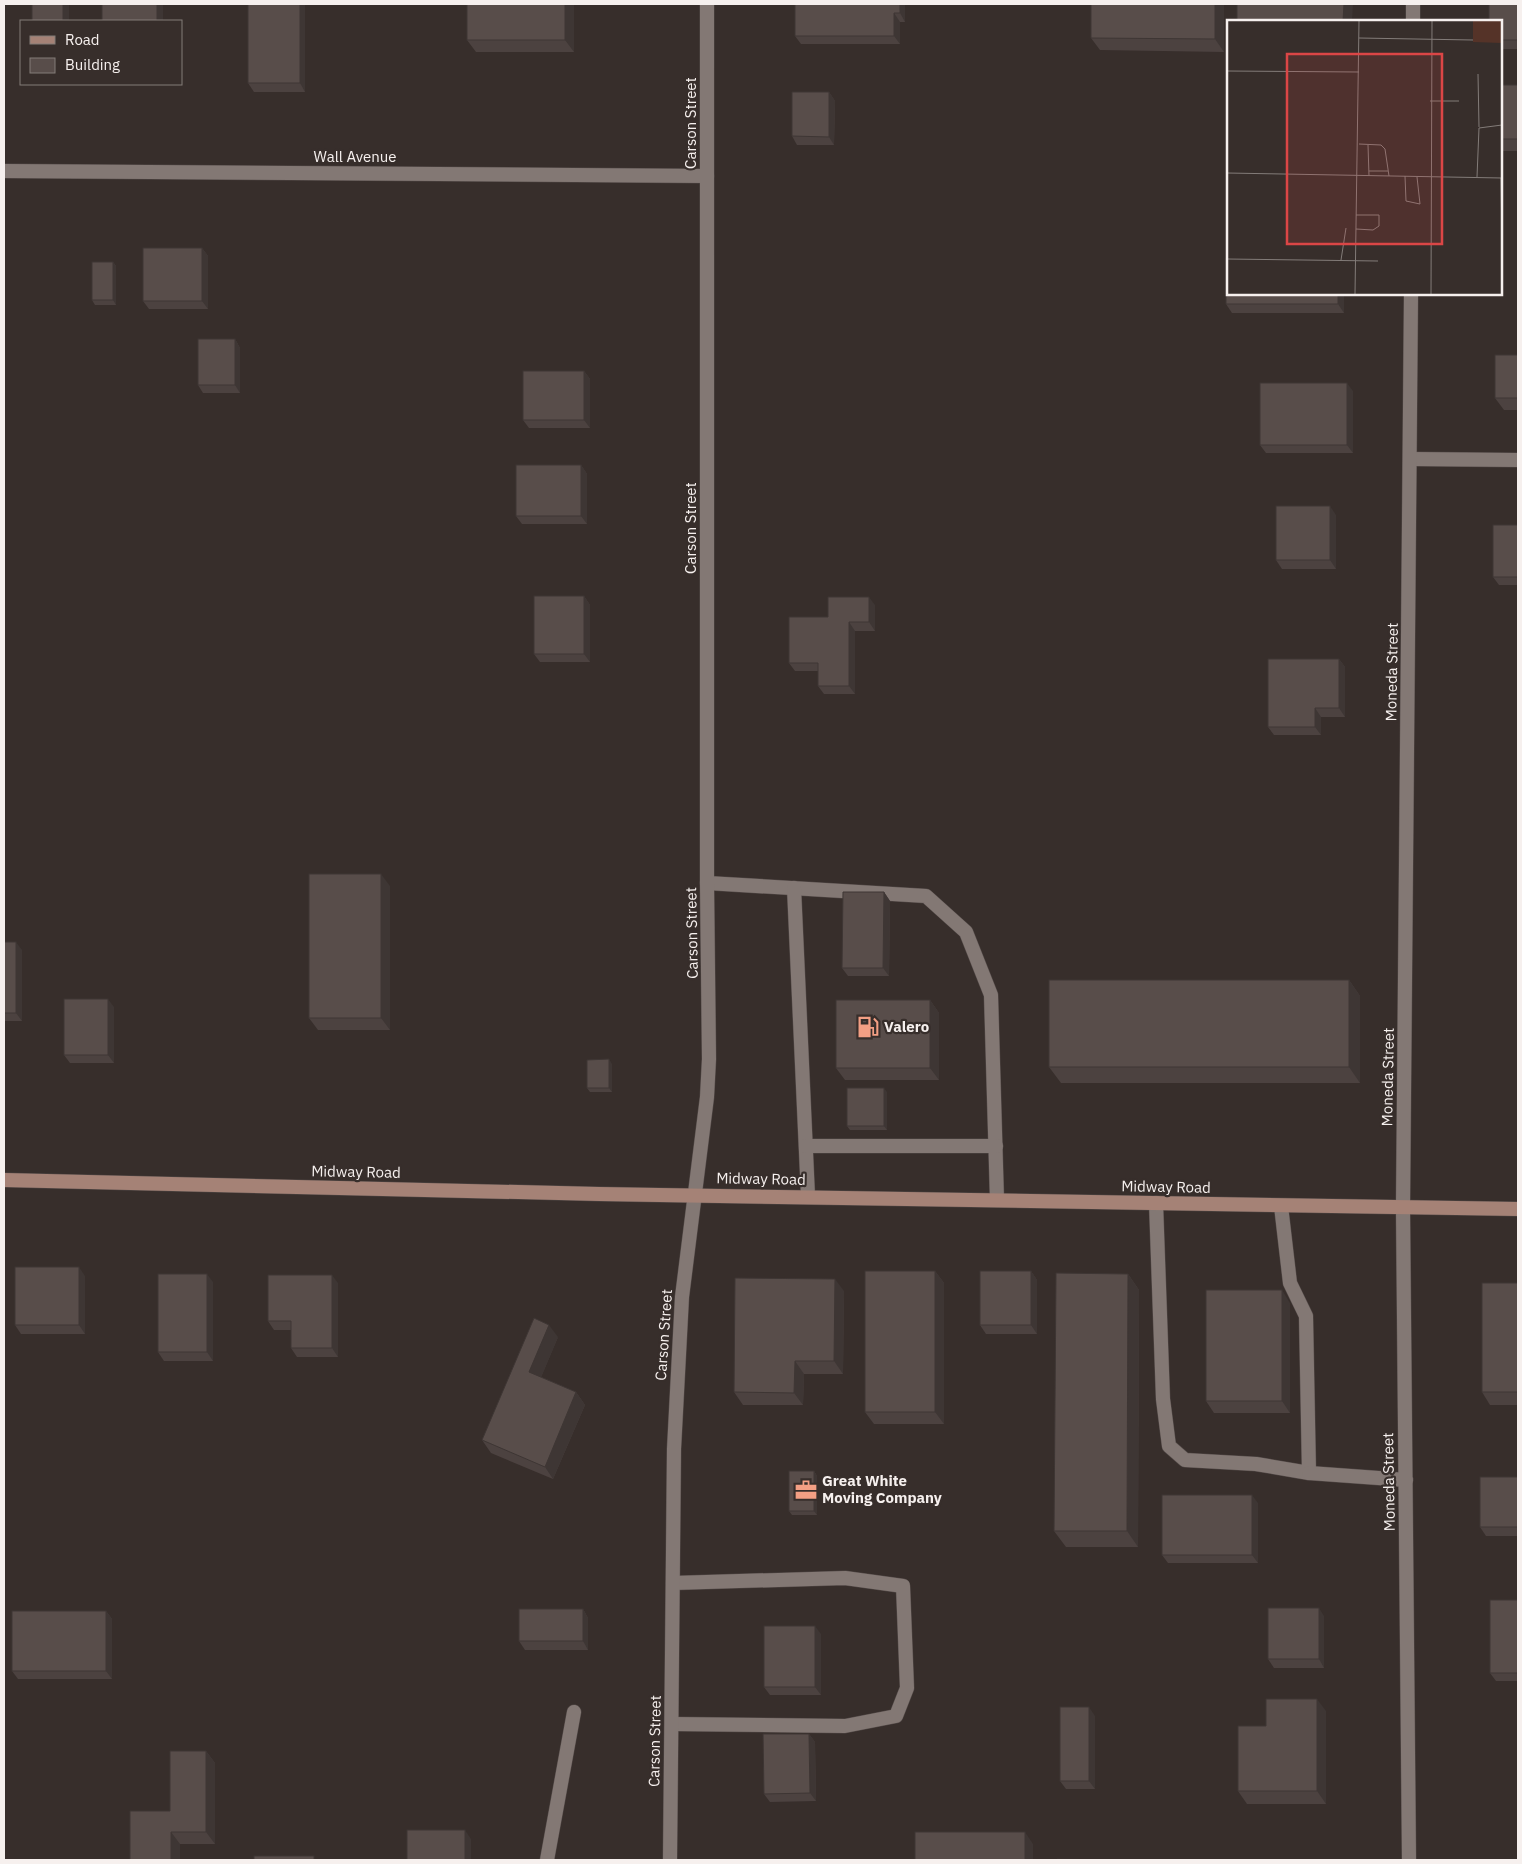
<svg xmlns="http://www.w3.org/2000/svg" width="1522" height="1864" font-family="'IBM Plex Sans',sans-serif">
<rect width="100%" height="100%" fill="#372e2b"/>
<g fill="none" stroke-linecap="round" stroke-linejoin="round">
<g stroke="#534a48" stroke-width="15">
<g id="service">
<path d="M1410 459 1518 460"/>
<path d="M707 883 926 896 966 932 991 995 997 1200"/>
<path d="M794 888 808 1196"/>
<path d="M806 1146H996"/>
<path d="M1156 1203 1163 1399 1169 1446 1185 1460 1256 1464 1309 1473 1306 1316 1290 1283 1281 1206"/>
<path d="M1309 1473 1406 1480"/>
<path d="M672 1724 845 1726 896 1716 907 1688 903 1586 845 1578 673 1583"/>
<path d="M547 1860 574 1712"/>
</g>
</g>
<g stroke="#534a48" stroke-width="15">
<g id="minor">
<path d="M1413 21V4"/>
<path d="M4 171 707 176"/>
<path d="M1409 1860 1403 1208 1411 294"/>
</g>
</g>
<g stroke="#534a48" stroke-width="15">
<path id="tertiary" d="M670 1860 674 1449 682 1297 707 1097 709 1059 707 883V4"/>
</g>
<g stroke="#534a48" stroke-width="15">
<path id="secondary" d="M4 1180 599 1194 1518 1209"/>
</g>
<use href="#service" stroke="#837874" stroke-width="14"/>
<use href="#minor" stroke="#837874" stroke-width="14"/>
<use href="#tertiary" stroke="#837874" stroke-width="14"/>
<use href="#secondary" stroke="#a58276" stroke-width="14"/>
</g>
<g fill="#4c4240">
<path d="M248 4H304L305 5V92H254L248 83Z"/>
<path d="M574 4V52H476L467 40Z"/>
<path d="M905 4V22H900V44H801L795 36Z"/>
<path d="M1224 4V52L1100 50 1091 38Z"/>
<path d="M1518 4V49H1501V21Z"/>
<rect x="1501" y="85" width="17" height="66"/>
<path d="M829 92 835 101 834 145H797L792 136Z"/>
<path d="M202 248 208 256V309H149L143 301Z"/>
<path d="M113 262 116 266V305H95L92 300Z"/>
<path d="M1344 294V313H1232L1226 304Z"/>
<path d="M235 339 240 348V393H203L198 385Z"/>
<path d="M1518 355V410H1504L1495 398Z"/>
<path d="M584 371 590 379V428H529L523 420Z"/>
<path d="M1353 391V453H1266L1260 445Z"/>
<path d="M581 465 587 474V524H522L516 516Z"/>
<path d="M1336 515V569H1282L1276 560Z"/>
<path d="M1518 525V585H1499L1493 577Z"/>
<path d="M584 596 590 605V662H540L534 654Z"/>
<path d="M875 605V631H855V694H824L818 686V671H795L789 663 828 617Z"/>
<path d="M1339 659 1345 667V717H1321V735H1274L1268 727Z"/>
<path d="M390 886V1030H318L309 1018Z"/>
<path d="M884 892 890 901 889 976H848L842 968Z"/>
<path d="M4 942 22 950V1021H4Z"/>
<path d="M1349 980 1360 996V1083H1061L1049 1067Z"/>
<path d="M930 1000 939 1013V1080H845L836 1068Z"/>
<path d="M114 1007V1063H70L64 1055Z"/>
<path d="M612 1064V1092H590L587 1088Z"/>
<path d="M887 1092V1130H850L847 1126Z"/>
<path d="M935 1271 944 1283V1424H874L865 1412Z"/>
<path d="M1031 1271 1037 1280V1334H986L980 1325Z"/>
<path d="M1128 1274 1139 1290 1138 1547H1066L1054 1531Z"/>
<path d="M85 1276V1334H21L15 1325Z"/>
<path d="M213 1282V1361H164L158 1352Z"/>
<path d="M338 1283V1357H297L291 1348V1330H274L268 1321Z"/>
<path d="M1518 1283V1405H1490L1482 1392Z"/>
<path d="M844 1291 843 1374H804L803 1405H743L734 1392Z"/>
<path d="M1290 1303V1413H1214L1206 1401Z"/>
<path d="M558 1337 541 1377 576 1392 585 1405 553 1479 491 1453 482 1440Z"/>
<path d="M814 1471 817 1476V1515H792L789 1511Z"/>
<path d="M1518 1477V1536H1486L1480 1527Z"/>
<path d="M1258 1503V1563H1168L1162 1555Z"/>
<path d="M1518 1600V1681H1496L1490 1673Z"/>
<path d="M583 1609 588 1618V1650H525L519 1641Z"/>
<path d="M106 1611 112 1619V1679H18L12 1671Z"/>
<path d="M1324 1616V1668H1274L1268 1659Z"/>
<path d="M821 1634V1695H770L764 1687Z"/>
<path d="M1326 1711V1804H1247L1238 1791 1266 1726Z"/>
<path d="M1095 1716V1789H1066L1060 1781Z"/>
<path d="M809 1734 815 1742 816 1801 770 1802 764 1794Z"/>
<path d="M206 1751 215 1763V1844H180L130 1860 170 1811Z"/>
</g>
<g fill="#3e3634">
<rect x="63" y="4" width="6" height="17"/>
<rect x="157" y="4" width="6" height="17"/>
<path d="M300 4H304L305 5V92L300 83Z"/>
<path d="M565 4H574V52L565 40Z"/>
<path d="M900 4H905V22L900 13Z"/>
<path d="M1215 4H1224V52L1215 39Z"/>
<path d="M1344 4H1353L1352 21H1343Z"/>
<path d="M894 13 900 22V44L894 36Z"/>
<path d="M829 92 835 101 834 145 829 137Z"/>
<path d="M202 248 208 256V309L202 301Z"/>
<path d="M113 262 116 266V305L113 300Z"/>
<path d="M1338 294H1344V313L1338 304Z"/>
<path d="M235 339 240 348V393L235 385Z"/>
<path d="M584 371 590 379V428L584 420Z"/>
<path d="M1347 383 1353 391V453L1347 445Z"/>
<path d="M581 465 587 474V524L581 516Z"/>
<path d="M1330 506 1336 515V569L1330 560Z"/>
<path d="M584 596 590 605V662L584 654Z"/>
<path d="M869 597 875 605V631L869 622Z"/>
<path d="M849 622 855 631V694L849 686Z"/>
<path d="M1339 659 1345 667V717L1339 708Z"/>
<path d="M1315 708 1321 717V735L1315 727Z"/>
<path d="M381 874 390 886V1030L381 1018Z"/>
<path d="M884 892 890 901 889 976 883 968Z"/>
<path d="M16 942 22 950V1021L16 1013Z"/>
<path d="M1349 980 1360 996V1083L1349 1067Z"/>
<path d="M108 999 114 1007V1063L108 1055Z"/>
<path d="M930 1000 939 1013V1080L930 1068Z"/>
<path d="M609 1059 612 1064V1092L609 1088Z"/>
<path d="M884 1088 887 1092V1130L884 1126Z"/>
<path d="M79 1267 85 1276V1334L79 1325Z"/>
<path d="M935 1271 944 1283V1424L935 1412Z"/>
<path d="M1031 1271 1037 1280V1334L1031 1325Z"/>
<path d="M207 1274 213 1282V1361L207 1352Z"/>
<path d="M1128 1274 1139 1290 1138 1547 1127 1531Z"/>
<path d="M332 1275 338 1283V1357L332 1348Z"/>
<path d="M835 1279 844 1291 843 1374 834 1361Z"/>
<path d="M1282 1290 1290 1303V1413L1282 1401Z"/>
<path d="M549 1325 558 1337 538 1385 529 1372Z"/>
<path d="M795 1361 804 1374 803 1405 794 1393Z"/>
<path d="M576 1392 585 1405 553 1479 545 1467Z"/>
<path d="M814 1471 817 1476V1515L814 1511Z"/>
<path d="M1252 1495 1258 1503V1563L1252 1555Z"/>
<path d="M1319 1608 1324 1616V1668L1319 1659Z"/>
<path d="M583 1609 588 1618V1650L583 1641Z"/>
<path d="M106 1611 112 1619V1679L106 1671Z"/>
<path d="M815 1626 821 1634V1695L815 1687Z"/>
<path d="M1317 1699 1326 1711V1804L1317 1791Z"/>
<path d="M1089 1707 1095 1716V1789L1089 1781Z"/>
<path d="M809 1734 815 1742 816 1801 810 1793Z"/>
<path d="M206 1751 215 1763V1844L206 1832Z"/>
<path d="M465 1830 471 1839V1860H465Z"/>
<path d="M171 1832 180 1844V1860H171Z"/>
<path d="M1025 1832 1033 1844V1860H1025Z"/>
</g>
<g fill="#584d4a" stroke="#3e3634">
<rect x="32" y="4" width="31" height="17"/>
<rect x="102" y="4" width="55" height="17"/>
<rect x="248" y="4" width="52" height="79"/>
<rect x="467" y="4" width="98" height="36"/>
<path d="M795 4H900V13H894V36H795Z"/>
<path d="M1091 4H1215V39L1091 38Z"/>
<path d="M1237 4H1344L1343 21H1237Z"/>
<path d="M1489 4H1518V40H1501V21H1489Z"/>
<rect x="1501" y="85" width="17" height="54"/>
<path d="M792 92H829V137L792 136Z"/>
<rect x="143" y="248" width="59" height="53"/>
<path d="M1226 258H1228V294H1338V304H1226Z"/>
<rect x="92" y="262" width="21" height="38"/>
<rect x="198" y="339" width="37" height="46"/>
<rect x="1495" y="355" width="23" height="43"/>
<rect x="523" y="371" width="61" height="49"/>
<rect x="1260" y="383" width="87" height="62"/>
<rect x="516" y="465" width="65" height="51"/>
<rect x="1276" y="506" width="54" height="54"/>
<rect x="1493" y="525" width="25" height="52"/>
<rect x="534" y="596" width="50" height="58"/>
<path d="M828 597H869V622H849V686H818V663H789V617H828Z"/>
<path d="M1268 659H1339V708H1315V727H1268Z"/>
<rect x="309" y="874" width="72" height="144"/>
<path d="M843 892H884L883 968H842Z"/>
<rect x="4" y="942" width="12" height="71"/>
<rect x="1049" y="980" width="300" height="87"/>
<rect x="64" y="999" width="44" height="56"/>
<rect x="836" y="1000" width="94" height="68"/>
<path d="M609 1059V1088H587V1060Z"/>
<rect x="847" y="1088" width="37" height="38"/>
<rect x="15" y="1267" width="64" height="58"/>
<rect x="865" y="1271" width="70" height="141"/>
<rect x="980" y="1271" width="51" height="54"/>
<path d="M1056 1273 1128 1274 1127 1531H1054Z"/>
<rect x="158" y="1274" width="49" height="78"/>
<path d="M268 1275H332V1348H291V1321H268Z"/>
<path d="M735 1278 835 1279 834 1361H795L794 1393 734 1392Z"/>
<rect x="1482" y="1283" width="36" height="109"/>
<rect x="1206" y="1290" width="76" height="111"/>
<path d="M534 1318 549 1325 529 1372 576 1392 545 1467 482 1440Z"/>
<rect x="789" y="1471" width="25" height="40"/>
<rect x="1480" y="1477" width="38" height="50"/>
<rect x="1162" y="1495" width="90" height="60"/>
<rect x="1490" y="1600" width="28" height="73"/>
<rect x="1268" y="1608" width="51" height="51"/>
<rect x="519" y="1609" width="64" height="32"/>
<rect x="12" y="1611" width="94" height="60"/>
<rect x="764" y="1626" width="51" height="61"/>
<path d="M1266 1699H1317V1791H1238V1726H1266Z"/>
<rect x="1060" y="1707" width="29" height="74"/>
<path d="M763 1734H809L810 1793 764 1794Z"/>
<path d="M170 1751H206V1832H171V1860H130V1811H170Z"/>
<rect x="407" y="1830" width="58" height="30"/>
<rect x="915" y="1832" width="110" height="28"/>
<rect x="254" y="1856" width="60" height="4"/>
<path d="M1057 1859 1115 1860H1057Z"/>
</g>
<defs>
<g id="fuel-bare" transform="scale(1.725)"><path d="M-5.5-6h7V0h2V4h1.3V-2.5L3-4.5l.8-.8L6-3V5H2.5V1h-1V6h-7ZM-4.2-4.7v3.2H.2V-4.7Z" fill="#f39f84" stroke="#372e2b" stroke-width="2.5" paint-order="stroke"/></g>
<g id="office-bare" transform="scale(1.725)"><path d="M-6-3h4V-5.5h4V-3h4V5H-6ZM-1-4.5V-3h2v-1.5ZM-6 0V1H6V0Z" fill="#f39f84" stroke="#372e2b" stroke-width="2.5" paint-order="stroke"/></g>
</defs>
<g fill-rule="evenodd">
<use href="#fuel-bare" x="868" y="1027"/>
<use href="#office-bare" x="806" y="1490"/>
</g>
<g text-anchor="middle" stroke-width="4.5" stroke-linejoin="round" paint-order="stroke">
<g font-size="15" fill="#f6f0ee" stroke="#372e2b">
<text transform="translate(691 123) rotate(-90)" y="5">Carson Street</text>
<text x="355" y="162">Wall Avenue</text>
<text transform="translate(691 528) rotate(-90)" y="5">Carson Street</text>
<text transform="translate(1392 672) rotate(-89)" y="5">Moneda Street</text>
<text transform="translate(692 933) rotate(-91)" y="5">Carson Street</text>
<text transform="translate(1388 1077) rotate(-89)" y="5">Moneda Street</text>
<text transform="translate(356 1172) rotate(1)" y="5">Midway Road</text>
<text transform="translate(761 1179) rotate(1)" y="5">Midway Road</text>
<text transform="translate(1166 1187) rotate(1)" y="5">Midway Road</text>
<text transform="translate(664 1335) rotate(-86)" y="5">Carson Street</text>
<text transform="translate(1389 1482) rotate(-91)" y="5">Moneda Street</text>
<text transform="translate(655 1741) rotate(-89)" y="5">Carson Street</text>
</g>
<g font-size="15" font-weight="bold" fill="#f6f0ee" stroke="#372e2b" text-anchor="start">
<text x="884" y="1032">Valero</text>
<text x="822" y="1486">Great White<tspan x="822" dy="17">Moving Company</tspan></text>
</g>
</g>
<g transform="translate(1227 20)">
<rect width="275" height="275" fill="#372e2b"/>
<path d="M246 1H275V23L246 22Z" fill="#553328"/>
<path fill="none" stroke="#837c79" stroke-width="1" d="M132 18 246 20M0 51 132 52M251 54 252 107M203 81H232M132 124 154 125 158 129 162 156M141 125 142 156M142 151H161M0 153 275 158M178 156 179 181 193 184 190 157M250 157 252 108 275 105M274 158 275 224M129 209 146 210 152 206V195H129M0 239 151 241M114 240 119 208M128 274 132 1M204 274 205 1"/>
<path fill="#db4646" fill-opacity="0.15" stroke="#db4646" stroke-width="2.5" d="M60 34H215V224H60Z"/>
<rect width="275" height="275" fill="none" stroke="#f6f0ee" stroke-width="2.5"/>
</g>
<rect width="1522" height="1864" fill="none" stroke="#f6f0ee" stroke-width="10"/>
<rect x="20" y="20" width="162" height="65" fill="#372e2b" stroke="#837c79"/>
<rect x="30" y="36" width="25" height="8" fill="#a58276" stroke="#837c79"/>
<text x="65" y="45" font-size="15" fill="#f6f0ee">Road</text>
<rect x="30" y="58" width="25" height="15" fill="#584d4a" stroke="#837c79"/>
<text x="65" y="70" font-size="15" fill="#f6f0ee">Building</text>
</svg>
